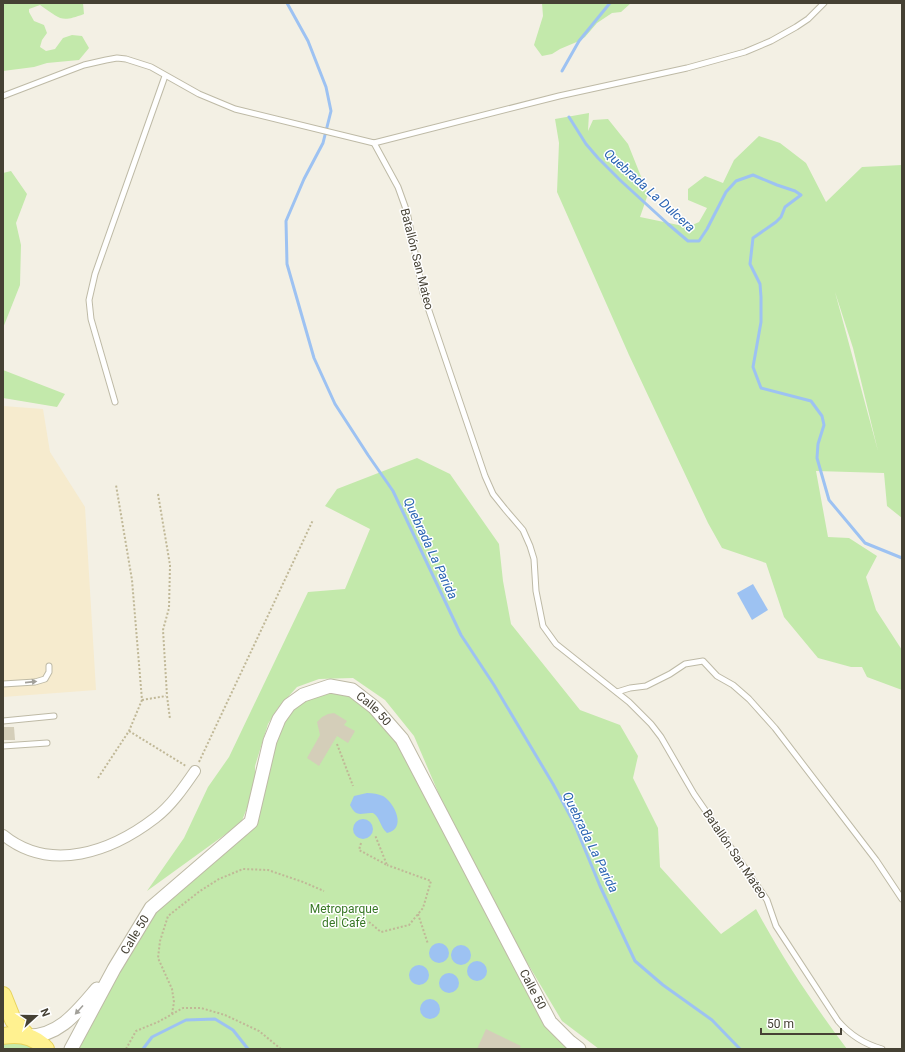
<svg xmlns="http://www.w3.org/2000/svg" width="905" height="1052" font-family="Roboto,sans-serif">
<rect width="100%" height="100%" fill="#f3f0e4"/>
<path fill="#f6ebce" d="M3 406 43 409 50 452 85 507 96 690 3 697Z"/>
<g fill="#c3e9ab" fill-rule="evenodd">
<path d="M3 3H83L84 14C60 23 61 19 40 5L29 9V12L34 21 44 25 47 33 42 40 40 47 46 51 55 49 63 38 72 35 82 36 89 48 79 60 47 63 34 67 3 71Z"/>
<path d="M542 3H631L621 12 612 13 597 23 585 37 579 41 560 49 552 54 542 56 534 45 543 16Z"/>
<path d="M589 113 588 131 593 120 608 119 628 144 648 194 640 217 688 227 699 222 707 208 688 200V189L705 176 723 183 734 160 759 136 780 143 806 163 826 202 862 167 902 165V518L887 506 884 473 816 471 828 537 849 538 877 556 866 577 876 610 902 650V690L867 677 862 667H851L818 658 784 617 766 563 722 548 708 523 629 355 557 192 559 143 555 119ZM835 292 853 348 878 451Z"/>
<path d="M11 171 27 194 16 223 21 245 20 285 3 328V173Z"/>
<path d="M3 370 65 394 57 407 3 398Z"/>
<path d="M417 458 450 474 499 544 503 581 511 624 580 710 620 725 638 756 633 778 658 828 660 867 721 934 756 909C782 958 814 1005 847 1049H599L562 1021 516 944 447 813 414 736 385 700 353 678 319 679 297 687 278 708 268 724 255 766V788L241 823 147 891 184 838 208 787 229 757 308 592 345 589 370 529 325 506 337 489Z"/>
<path d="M352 690 402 739 543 1007 579 1049H71L151 908 251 822 270 741 303 695Z"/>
<path d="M3 1036 46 1049H3Z"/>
</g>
<g fill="#9dc2f2">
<path d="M753 584 768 610 752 620 737 593Z"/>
<path d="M367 793C373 793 378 794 383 796 395 803 407 829 387 833 380 827 380 817 373 813 362 812 357 819 350 805L354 796Z"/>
<circle cx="363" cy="829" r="10"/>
<circle cx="439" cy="953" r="10"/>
<circle cx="461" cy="955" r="10"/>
<circle cx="477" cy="971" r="10"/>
<circle cx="419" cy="975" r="10"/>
<circle cx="449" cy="983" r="10"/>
<circle cx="430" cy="1009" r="10"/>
</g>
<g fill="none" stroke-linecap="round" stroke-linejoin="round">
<g stroke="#9dc2f2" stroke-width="3">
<path d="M287 3 308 41 326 87 331 111 323 143 304 179 286 221 287 264 314 358 335 404 368 455 393 491 461 635 494 685 553 784 574 823 600 886 635 961 663 985 712 1020 740 1049"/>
<path d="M562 71 579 41 610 3"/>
<path d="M569 117 586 144 598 158 621 181 668 224 688 241H699L707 229 726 192 736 181 753 175 777 185 795 191 801 195 785 207 781 217 776 222 753 238 750 264 760 284 761 297V322L753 367 761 388 811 401 822 416 824 425 818 444 817 458 829 500 865 543 902 558"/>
<path d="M143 1049 152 1037 186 1020 215 1019 233 1030 248 1049"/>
</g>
</g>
<g fill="#d4ceb9">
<path d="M334 713 347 721 344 725 355 731 348 743 337 736 319 766 307 758 320 735 317 722 322 717 328 714Z"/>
<path d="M3 727H14L15 740H3Z"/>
<path d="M486 1029 521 1046 519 1049H477Z"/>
</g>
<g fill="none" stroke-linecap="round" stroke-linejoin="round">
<g stroke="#bebaa6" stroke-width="7">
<g id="service">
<path d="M3 96 84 65 106 60 117 58 126 59 151 67 199 94 235 109 374 143 559 96 687 68 745 52 771 41 796 27 808 19 824 3"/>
<path d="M374 143 398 187 407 212 423 293 485 476 493 494 505 509 523 530 530 546 534 559 536 591 543 626 556 644 629 702 651 724 661 737 694 794 767 900 776 926 838 1021C850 1035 864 1044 882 1049"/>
<path d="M115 402 91 319 89 300 95 274 165 76"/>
<path d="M3 684 35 682 45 679 49 672V666"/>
<path d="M617 692 630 688 646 686 670 674 685 664 703 661 717 676 733 685 749 699 775 728 876 860 902 899"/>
<path d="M3 721 54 716"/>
<path d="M3 746 47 743"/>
</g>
</g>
<g stroke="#bebaa6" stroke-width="12">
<path id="minor" d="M3 835C51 874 112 851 155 818 171 806 184 787 195 771"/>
</g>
<g stroke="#bebaa6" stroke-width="15">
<g id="tertiary">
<path d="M27 1036C59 1037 78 1011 97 989"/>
<path id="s1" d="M71 1049 114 969 151 908 251 822 270 741 279 719 289 705 303 695 330 686 352 690 374 707 402 739 550 1022 570 1042 579 1049"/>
</g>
</g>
<g stroke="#e7d35d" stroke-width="18">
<g id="primary">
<path d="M3 995 13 1020 27 1036"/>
<path d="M3 1036C19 1033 35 1036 46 1049"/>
</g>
</g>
<g stroke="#c0b897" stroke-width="2" stroke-dasharray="2 2" stroke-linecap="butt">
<path d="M158 494 170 565 169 608 163 630 167 696 170 719"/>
<path d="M142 700 166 696"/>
<path d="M129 731 186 766"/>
<path d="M337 744 353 786"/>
<path d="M199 762 313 520"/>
<path d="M98 778 129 731 142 700 132 580 116 485"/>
<path d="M361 843 359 850 387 865 375 835"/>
<path d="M418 914 428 944"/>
<path d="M369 922 381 932 409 925 423 908 431 881 387 865"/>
<path d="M172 1014 174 1002 172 989 158 958 160 941 168 916 200 891 219 879 243 869 268 870 303 882 324 891"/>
<path d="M126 1049 136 1031 158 1022 183 1008H201L225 1015 259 1031 281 1049"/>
</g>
<use href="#service" stroke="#fff" stroke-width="5"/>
<use href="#minor" stroke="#fff" stroke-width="10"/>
<use href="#tertiary" stroke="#fff" stroke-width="13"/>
<use href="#primary" stroke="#fff190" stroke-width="16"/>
</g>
<defs><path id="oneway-solid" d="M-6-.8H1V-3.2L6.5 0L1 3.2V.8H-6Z"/></defs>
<g fill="#a2a09a">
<use href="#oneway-solid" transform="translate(31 682) rotate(-6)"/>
<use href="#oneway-solid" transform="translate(79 1010) rotate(132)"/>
</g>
<g text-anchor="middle" stroke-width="3" stroke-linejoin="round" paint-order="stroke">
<g font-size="12" fill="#454134" stroke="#fff">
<text transform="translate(417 259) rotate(76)" y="4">Batallón San Mateo</text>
<text dy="4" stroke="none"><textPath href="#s1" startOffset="515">Calle 50</textPath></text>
<text transform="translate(735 854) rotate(56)" y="4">Batallón San Mateo</text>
<text dy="4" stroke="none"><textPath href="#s1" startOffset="131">Calle 50</textPath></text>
<text dy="4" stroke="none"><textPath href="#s1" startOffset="839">Calle 50</textPath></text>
</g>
<g font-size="12" fill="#387826" stroke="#fff">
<text x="344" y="913">Metroparque<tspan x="344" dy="14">del Café</tspan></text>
</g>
<g font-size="13" font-style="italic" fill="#2a64b3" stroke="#fff">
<text transform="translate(650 190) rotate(42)" y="5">Quebrada La Dulcera</text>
<text transform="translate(431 548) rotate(65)" y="5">Quebrada La Parida</text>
<text transform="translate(591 842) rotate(64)" y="5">Quebrada La Parida</text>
</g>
</g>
<rect width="905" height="1052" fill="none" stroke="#454134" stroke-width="8"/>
<g transform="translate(36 1016) rotate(69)" stroke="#ffffff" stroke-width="3" paint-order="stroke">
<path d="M0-3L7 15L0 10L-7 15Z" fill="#454134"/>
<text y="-6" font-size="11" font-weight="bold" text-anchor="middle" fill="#454134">N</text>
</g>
<path d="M761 1028v6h80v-6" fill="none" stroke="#454134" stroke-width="2"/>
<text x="767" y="1028" font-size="12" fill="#454134" stroke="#ffffff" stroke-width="3" paint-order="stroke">50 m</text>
</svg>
